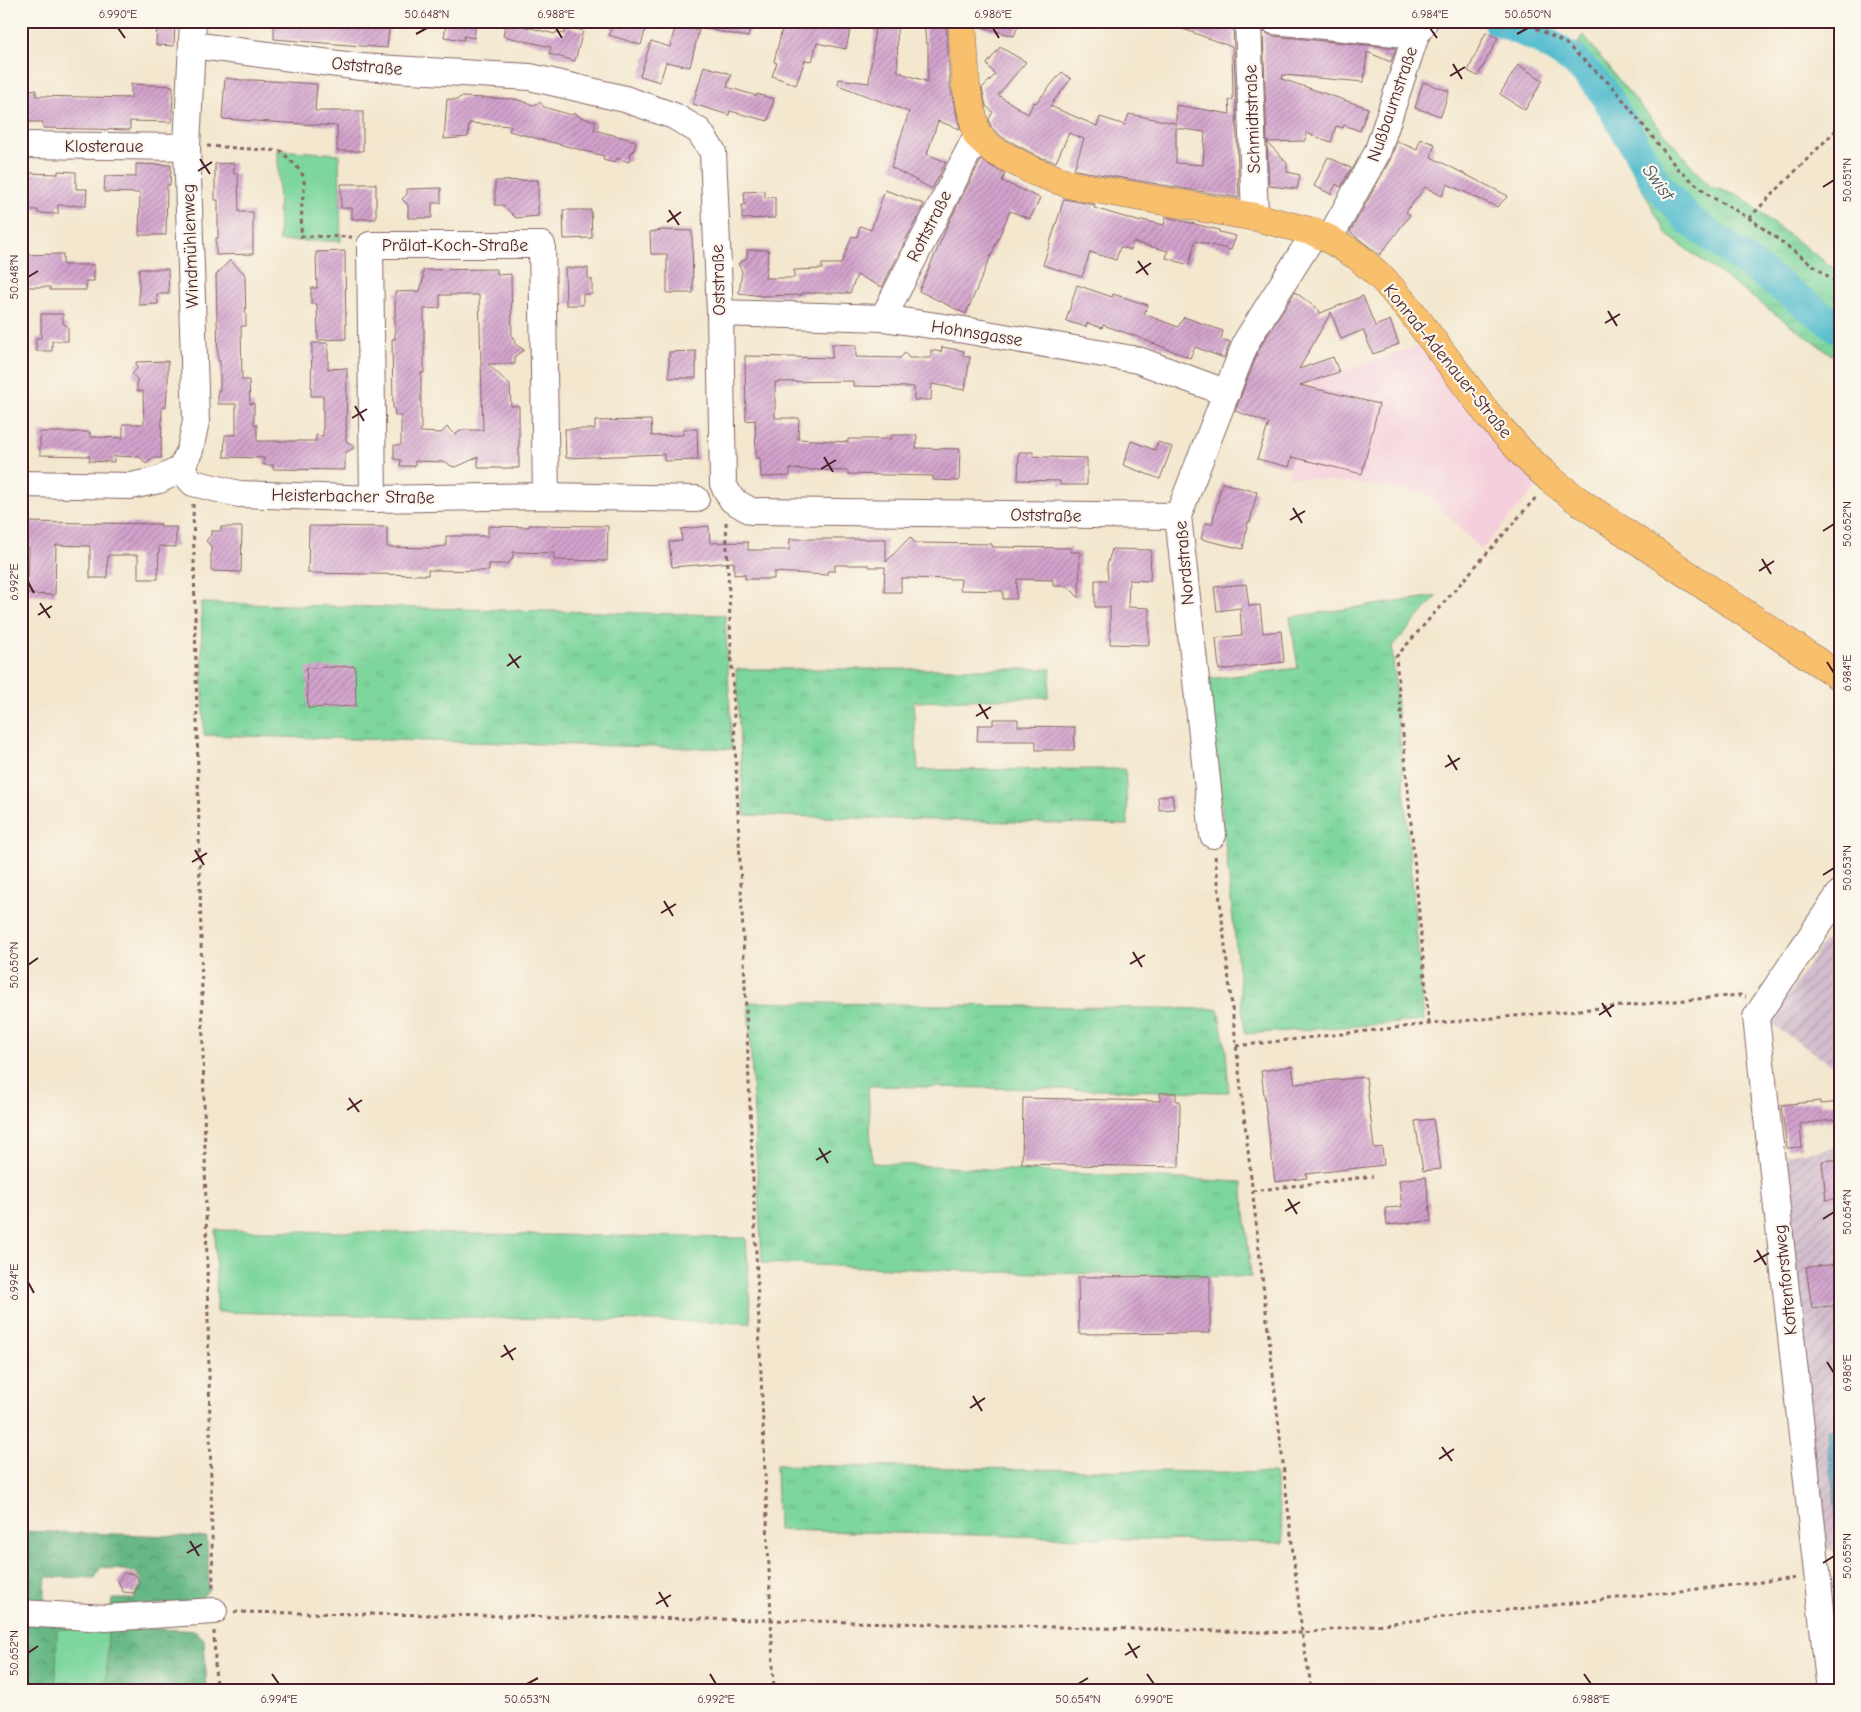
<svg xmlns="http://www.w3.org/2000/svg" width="1861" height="1712" font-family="'Comic Neue',sans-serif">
<defs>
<pattern id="industrial-furrows" width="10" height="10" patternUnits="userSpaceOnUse" patternTransform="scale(1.25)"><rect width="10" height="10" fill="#d1bdcc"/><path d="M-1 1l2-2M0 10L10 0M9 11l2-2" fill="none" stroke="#b5a2af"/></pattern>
<pattern id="grass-tufts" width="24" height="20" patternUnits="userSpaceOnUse" patternTransform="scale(1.25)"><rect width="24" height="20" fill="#7dd69c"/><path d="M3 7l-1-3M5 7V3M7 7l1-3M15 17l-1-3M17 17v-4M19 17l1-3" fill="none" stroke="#6eb787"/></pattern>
<pattern id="forest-crowns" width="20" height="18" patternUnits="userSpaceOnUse" patternTransform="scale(1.25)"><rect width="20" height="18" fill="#66b784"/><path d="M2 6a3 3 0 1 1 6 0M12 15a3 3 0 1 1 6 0" fill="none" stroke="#56946c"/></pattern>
<pattern id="water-rules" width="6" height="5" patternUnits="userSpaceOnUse" patternTransform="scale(1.25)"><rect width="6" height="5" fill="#50bbcd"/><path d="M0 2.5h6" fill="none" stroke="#4497a7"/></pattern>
<pattern id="building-hatch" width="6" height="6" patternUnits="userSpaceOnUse" patternTransform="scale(1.25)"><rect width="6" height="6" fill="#d3a3cd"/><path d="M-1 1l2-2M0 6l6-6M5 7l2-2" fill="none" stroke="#ad84a7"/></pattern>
</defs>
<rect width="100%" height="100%" fill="#fbf7ec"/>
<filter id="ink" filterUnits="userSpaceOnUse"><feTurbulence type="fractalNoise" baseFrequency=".02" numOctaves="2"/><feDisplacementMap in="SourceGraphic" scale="10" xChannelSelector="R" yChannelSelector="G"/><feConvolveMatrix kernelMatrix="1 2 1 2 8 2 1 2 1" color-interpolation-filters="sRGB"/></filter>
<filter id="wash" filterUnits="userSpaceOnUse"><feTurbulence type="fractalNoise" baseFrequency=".0096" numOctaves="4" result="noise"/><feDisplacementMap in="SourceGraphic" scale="20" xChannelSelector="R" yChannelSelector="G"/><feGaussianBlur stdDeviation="1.12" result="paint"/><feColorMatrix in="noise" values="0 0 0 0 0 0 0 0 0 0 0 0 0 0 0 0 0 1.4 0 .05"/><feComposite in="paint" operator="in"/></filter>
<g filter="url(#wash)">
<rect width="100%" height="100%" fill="#f3e7ce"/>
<path fill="#f5cfdc" d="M1424 344 1539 484 1481 550 1425 492 1288 476 1312 381Z"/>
<g fill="url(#industrial-furrows)">
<path d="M1840 918V1071L1770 1023Z"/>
<path d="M1840 1147V1556L1821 1544 1777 1156Z"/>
</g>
<g fill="url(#grass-tufts)" stroke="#647a64">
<path d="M1583 35 1622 84 1709 186 1742 197 1774 224 1840 273V361L1667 235 1595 102 1579 77 1565 64Z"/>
<path d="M1437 596 1392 647 1424 1021 1245 1034 1208 679 1298 668 1290 617Z"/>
<path d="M201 603 725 615 732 749 204 735Z"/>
<path d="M736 669H1051L1048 697 913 702 918 770 1125 769 1128 825 744 815Z"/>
<path d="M748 1002 1218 1009 1226 1051 1229 1092 868 1086 872 1163 1242 1182 1251 1277 994 1272 762 1263Z"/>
<path d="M776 1465 1274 1473 1284 1543 778 1530Z"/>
</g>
<g fill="url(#forest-crowns)" stroke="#586b58">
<path d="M21 1531 207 1537 209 1589 200 1600 111 1609 112 1599H133L142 1583 136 1572 101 1567 95 1578 46 1577 44 1606 21 1604Z"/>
<path d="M21 1621 196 1631 204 1639 207 1691H21Z"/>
</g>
<g fill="#7dd69c" stroke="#647a64">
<path d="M278 150 339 154 341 241H279Z"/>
<path d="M215 1230 746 1238 751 1323 217 1312Z"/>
<path d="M57 1629 108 1630 106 1683 56 1682Z"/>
</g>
<path fill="url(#water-rules)" stroke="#4d6d7c" d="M1840 1428V1542H1839L1827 1430Z"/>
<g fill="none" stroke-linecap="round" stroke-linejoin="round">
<path stroke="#50bbcd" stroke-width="31" d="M1498 21 1539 38 1575 61 1602 89 1657 184 1689 220 1840 329"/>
</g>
<g id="blocks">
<g fill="url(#building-hatch)" fill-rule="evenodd">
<path d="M157 21H175L174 46 156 45Z"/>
<path d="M274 21H390L387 48 274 39Z"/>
<path d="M447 21H476L474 38 464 36V40L444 37Z"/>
<path d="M506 21H527L526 27 555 34 556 32 564 34 566 26 583 31 575 61 549 54 551 47 503 36Z"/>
<path d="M613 21H648L641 45 609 35Z"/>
<path d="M677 21H695L693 29 699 30 690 67 666 62 660 82 640 76 651 41 670 47Z"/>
<path d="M700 21H752L748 37 700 28Z"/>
<path d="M784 21H852L846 49 817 43 812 61 805 60 796 85 772 76 777 63 774 62Z"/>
<path d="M924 21H946L950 87 960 129 938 121 927 154 946 162 932 189 891 167 909 112 838 85 839 79 869 83 875 26 897 28 898 72 928 82V43H926Z"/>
<path d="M978 21H1020L1014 36 978 26Z"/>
<path d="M1167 21H1233L1239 198 1076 170 1074 169 1084 139 1069 133 1056 162 1039 157 1002 137 991 127 989 119 993 112 986 106 982 88 995 75 987 64 1000 47 1026 62 998 95 1028 114 1034 102 1036 103 1062 72 1071 79 1050 106 1097 126 1100 117 1125 125 1129 114 1175 123 1176 127V105L1230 114 1229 100H1233L1232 47 1167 23ZM1176 128 1205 132 1203 165 1176 163Z"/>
<path d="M1263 31 1273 36 1396 48 1391 62 1367 52 1364 82 1283 75 1282 79 1368 108 1360 131 1344 125 1343 128 1336 126 1331 142 1306 133 1305 141 1267 142Z"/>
<path d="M1486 32 1498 38 1478 76 1468 71Z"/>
<path d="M1518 65 1543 80 1525 110 1500 94Z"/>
<path d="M704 66 731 74 727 87 757 96V94L774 99 768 121 730 111 729 115 693 104Z"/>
<path d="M225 78 241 80H255L317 84 315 111H363V151H337V126L222 119Z"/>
<path d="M1423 82 1449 91 1441 116 1415 108Z"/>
<path d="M131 84 173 86 172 122 130 121V130L43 128V122H21V89L36 90V96L131 98Z"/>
<path d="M460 97 515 99 534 105 540 102 544 107 571 115 575 113 580 117 596 121 594 130 636 141 634 150 631 153 629 162 617 158 615 163 603 160 604 156 509 131 511 126 469 123 468 137 444 139 447 99 457 100Z"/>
<path d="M1420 139 1435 144 1431 157 1508 196 1497 207 1447 184 1442 196 1425 187 1406 212 1410 215 1380 255 1350 232 1390 160 1397 141 1417 150Z"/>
<path d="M1267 142 1287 163V172L1300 175 1297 189 1269 186Z"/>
<path d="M1328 157 1351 168 1341 187 1336 184 1331 194 1314 186Z"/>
<path d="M981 160 1005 174 1002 181 1040 198 1030 219 1010 211 966 314 919 291 950 220Z"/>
<path d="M234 163V174H238L239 212H253V254L216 255V238H218V200H215V164Z"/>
<path d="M136 164 171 165 170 185H167L166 235H139L140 193 104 192 105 176 136 177Z"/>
<path d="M58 171 76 172V189H87L86 206 58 205V214L38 213V210H21V177H27V173L58 174Z"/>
<path d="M538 180V216L516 218 503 205H495V181Z"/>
<path d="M341 184H376V219H352V208H341Z"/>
<path d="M441 188V203H432V218H408V205L402 199 407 194V189Z"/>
<path d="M885 190 924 204 882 287 857 275 850 293H802V295L762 296 739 293 742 271 738 264 747 258V250H769L765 278H794V270L822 269V264H841L852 236 857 237 860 226 871 230Z"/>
<path d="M765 191V198L775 197V218L742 219V205H745L744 192Z"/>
<path d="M1064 199 1095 205 1094 208 1141 222 1142 220 1164 225 1166 217 1219 230V232L1236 236 1231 250 1195 241 1189 265 1166 258 1168 251 1133 242 1131 250 1120 247 1116 260 1090 252 1082 277 1043 265Z"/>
<path d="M563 210H591L592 238 564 239Z"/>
<path d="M662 230 692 231 693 293H667V254H651L650 232Z"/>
<path d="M345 251 346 339 318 340 317 304H311V288H317L316 252Z"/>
<path d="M63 254V265H94V281H86V290H50V287H21V255Z"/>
<path d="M230 260 245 274 246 326H241L242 380H249L250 404 254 403V425H257V441H316V435L323 436V396H311L312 343H328V369L347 368 346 441 355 447 345 453V470L273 469V465H264V458L224 457 225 435H236V404H218V390H220V361H218L216 275Z"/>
<path d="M565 268H588V279H592V294H583V305H566Z"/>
<path d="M139 269H168L169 294H157L158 304 139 305Z"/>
<path d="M497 269V275L511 274 512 338 514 337 515 344 524 350 515 356V364H488L510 385 511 406H519V468H478V457L456 467 451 466 446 462 415 461V466H400L401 460 394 459V445H401V416H395L394 408H393L392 339H395V292L420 291 423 280V270ZM440 295H479L483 430H461L455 435 447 427 441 433 421 432V373H424V309L440 308Z"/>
<path d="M1077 285 1112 297 1113 294 1148 305 1144 314 1178 327 1184 317 1223 331 1221 339 1230 342 1224 358 1195 347 1190 358 1135 336 1103 325 1102 328 1087 323 1086 327 1066 321Z"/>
<path d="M1295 292 1320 311 1318 314 1363 296 1375 326 1390 320 1399 344 1373 354 1363 330 1341 339 1331 312 1299 369 1333 357 1339 372 1300 385 1379 404 1362 474 1292 457 1289 467 1257 459 1269 423 1235 411 1260 347Z"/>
<path d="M41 314H63V323L68 327V341H52V351H36V338H41Z"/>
<path d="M832 344 856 345V357L900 358 905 353 909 358H931V350L941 352 942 347 964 351 963 356 970 357 965 390 932 384 931 400H914V387L853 386V381L775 382V418H799L798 439 848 442V439H891V435H917L916 448 960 449 959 481 933 480V476L848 474V471L790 469V476L761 477 760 458H756L755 420 746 421 745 356 832 358Z"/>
<path d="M696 351V378H669V352Z"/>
<path d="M168 361V390H167L166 407H162L161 458H153L146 464 140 457 114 456V462L89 461 90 456 40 455V432H90V437L123 438V424H144L143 391H137V379L132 374 137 369 136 362Z"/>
<path d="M651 420 652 436 683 435V429H697L698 460 664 461V454L566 458 565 429H595V421Z"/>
<path d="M1131 441 1155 450 1158 442 1172 447 1160 479 1123 465Z"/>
<path d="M1019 452H1033V456L1045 457 1087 458V485H1060V481L1018 480Z"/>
<path d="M1222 483 1257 492 1250 522H1248L1243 549 1201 539 1205 523 1212 524Z"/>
<path d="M21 522 161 524V527H176V547L159 546 158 579H138V555H108L107 578H90V546L56 545 55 595 28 594 29 548H21Z"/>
<path d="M529 525 608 526 607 561 554 560V553L513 552V558L507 564H489V571L428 570V575L308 573 309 526 387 527V547L429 548 446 546V536H488V526L529 527Z"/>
<path d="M709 526 710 543 748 542V550H789L790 539H886V562L910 537 915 543 992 544V547L1071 548V552H1080L1079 598 1068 586H1053V580L1017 579 1016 599H1003V591L960 590 961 579 901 578V592H884L885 567H869V565H835V571H827V575L774 572V579H745V574L734 575V562L672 567 669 542 682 541 681 529Z"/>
<path d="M221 527H242L241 572 211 571V546L206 541 211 535V531H221Z"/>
<path d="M1112 549 1151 550 1150 581 1129 580 1128 607 1149 608V645L1110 644V607H1095V580H1108L1107 565Z"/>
<path d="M1246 584 1249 606 1260 605 1263 633 1281 631 1284 662 1219 670 1216 638 1242 635 1240 608 1217 611 1214 587Z"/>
<path d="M355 666 356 706 308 708 306 668Z"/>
<path d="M993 719H1018V726L1075 727 1074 750H1036V741H977L978 725H993Z"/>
<path d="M1172 795 1174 809 1159 810 1158 797Z"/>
<path d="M1292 1066 1295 1084 1366 1077 1374 1148 1382 1147 1384 1165 1306 1174 1307 1178 1275 1182 1261 1071Z"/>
<path d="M1160 1093H1176V1101H1180L1179 1167 1022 1164 1023 1098 1160 1101Z"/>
<path d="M1820 1101V1104L1840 1102V1119L1800 1124 1802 1147 1787 1148 1781 1105Z"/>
<path d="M1433 1119 1441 1169 1423 1171 1415 1121Z"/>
<path d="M1840 1159V1198L1826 1200 1822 1161Z"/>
<path d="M1426 1177 1431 1221 1387 1225 1385 1208 1402 1207 1399 1180Z"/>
<path d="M1840 1264V1305L1812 1308 1806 1267Z"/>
<path d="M1210 1276V1333L1079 1334 1078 1277Z"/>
<path d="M125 1573 135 1574 140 1583 134 1593 123 1592 118 1581Z"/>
</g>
</g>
</g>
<g filter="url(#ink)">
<use href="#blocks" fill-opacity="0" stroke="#856564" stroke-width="1"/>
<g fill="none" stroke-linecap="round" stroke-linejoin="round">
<g stroke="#856564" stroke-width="28">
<g id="minor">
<path d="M1248 21 1255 217"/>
<path d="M1274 21 1416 35"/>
<path d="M192 45 361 67 530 77 625 99 674 116 699 131 713 152 720 313 723 484 732 500 751 511 1178 516"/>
<path d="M21 145 187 147"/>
<path d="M1329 239 1377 153 1416 35 1425 21"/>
<path d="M720 313 883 318 964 330 1138 360 1227 393"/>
<path d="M883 318 977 135"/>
<path d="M181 469 193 483 239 494 373 499 546 496 696 499"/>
<path d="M181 469 190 450 196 421 187 147 193 21"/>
<path d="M21 484 131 486 159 480 181 469"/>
<path d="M373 499 370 245H542L546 496"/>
<path d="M1213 835 1178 516 1247 340 1307 245 1314 232"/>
<path d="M21 1613 106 1618 214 1611"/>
<path d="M1830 1691 1756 1017 1840 893"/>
</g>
</g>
<g stroke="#856564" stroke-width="29">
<path id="major" d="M962 21 966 86 977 135 993 150 1033 171 1072 185 1255 217 1314 232 1329 239 1357 256 1383 279 1410 310 1490 417 1525 456 1551 480 1580 502 1840 677"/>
</g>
<g stroke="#856564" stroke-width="3" stroke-dasharray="4 4" stroke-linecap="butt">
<path d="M1522 21 1565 43 1612 86 1677 168 1710 196 1749 218 1840 285"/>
<path d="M207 146 281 151 297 167 304 177V193L302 201 301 236 352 237"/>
<path d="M1749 218 1840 126"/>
<path d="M193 504 213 1590"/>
<path d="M726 522 774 1691"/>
<path d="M1215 856 1302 1633 1312 1691"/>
<path d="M1429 1024 1396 657 1538 495"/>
<path d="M1236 1046 1429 1024 1740 995 1746 997"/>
<path d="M1252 1191 1373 1176"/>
<path d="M234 1612 771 1620 1302 1633 1797 1578"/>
<path d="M214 1631 216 1691"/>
</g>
<use href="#minor" stroke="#fff" stroke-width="26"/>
<use href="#major" stroke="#f8bf6c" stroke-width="28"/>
</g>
</g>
<path fill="none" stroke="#4a1f2b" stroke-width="2" d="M118 28 125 38M556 28 562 38M993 28 999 38M1430 28 1437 38M416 34 427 28M1517 34 1528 28M1453 64 1462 79M1450 76 1465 67M200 159 210 174M198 171 212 162M1823 187 1834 180M669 210 679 225M667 222 681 212M1138 261 1148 275M1136 273 1151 263M28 277 38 271M1608 311 1617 326M1605 323 1620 314M355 406 364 421M352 418 367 409M824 457 833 472M821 469 836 460M1293 508 1302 523M1290 520 1305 511M1823 531 1834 524M1762 559 1771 574M1759 571 1774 561M28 582 34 593M40 603 50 618M38 615 52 606M509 654 519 668M1827 662 1834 673M507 666 521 656M979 704 988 719M976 716 991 707M1448 755 1457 770M1445 767 1460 758M195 850 204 865M192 862 207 853M1823 875 1834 868M664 901 673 916M661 913 676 904M1133 952 1142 967M1130 964 1145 955M28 965 38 958M1602 1003 1611 1017M1599 1015 1614 1005M349 1098 359 1112M347 1110 362 1100M819 1148 828 1163M816 1160 831 1151M1288 1199 1297 1214M1285 1211 1300 1202M1823 1219 1834 1212M1757 1250 1766 1265M1754 1262 1769 1253M28 1282 34 1293M504 1345 513 1360M501 1357 516 1348M1827 1362 1834 1373M973 1396 982 1411M970 1408 985 1398M1442 1447 1452 1461M1439 1459 1454 1449M190 1541 199 1556M187 1553 202 1544M1823 1563 1834 1556M659 1592 668 1607M656 1604 671 1595M1128 1643 1137 1658M28 1653 38 1646M1125 1655 1140 1646M272 1674 279 1684M710 1674 716 1684M1147 1674 1154 1684M1584 1674 1591 1684M527 1684 538 1678M1078 1684 1088 1678"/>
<g text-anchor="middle" stroke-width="4.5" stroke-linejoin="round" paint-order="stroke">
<g font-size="18" fill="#4a1f2b" stroke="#fbf7ec">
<text transform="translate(367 66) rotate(5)" y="6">Oststraße</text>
<text transform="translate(1392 104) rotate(-71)" y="6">Nußbaumstraße</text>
<text transform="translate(1252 119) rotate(-92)" y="6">Schmidtstraße</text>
<text x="104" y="152">Klosteraue</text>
<text transform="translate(929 226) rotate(-63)" y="6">Rottstraße</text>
<text x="455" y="251">Prälat-Koch-Straße</text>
<text transform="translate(190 246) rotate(-92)" y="6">Windmühlenweg</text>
<text transform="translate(718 280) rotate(-92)" y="6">Oststraße</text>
<text transform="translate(977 333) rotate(9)" y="6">Hohnsgasse</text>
<text transform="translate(1448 361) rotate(51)" y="6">Konrad-Adenauer-Straße</text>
<text transform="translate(353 496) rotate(1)" y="6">Heisterbacher Straße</text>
<text transform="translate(1046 515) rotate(1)" y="6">Oststraße</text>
<text transform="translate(1184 563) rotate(-95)" y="6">Nordstraße</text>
<text transform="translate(1785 1280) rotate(-96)" y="6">Kottenforstweg</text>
</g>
<g font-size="19" font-style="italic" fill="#4c5664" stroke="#fbf7ec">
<text transform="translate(1659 182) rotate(54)" y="7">Swist</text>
</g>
</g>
<rect width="1861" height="1712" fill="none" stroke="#fbf7ec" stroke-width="55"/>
<rect x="28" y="28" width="1806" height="1656" fill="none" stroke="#4a1f2b" stroke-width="2"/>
<g font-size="12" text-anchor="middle" fill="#4a1f2b">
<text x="118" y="18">6.990°E</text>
<text x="427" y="18">50.648°N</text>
<text x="556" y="18">6.988°E</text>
<text x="993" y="18">6.986°E</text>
<text x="1430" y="18">6.984°E</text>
<text x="1528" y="18">50.650°N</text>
<text transform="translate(1847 180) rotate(-90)" y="4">50.651°N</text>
<text transform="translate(14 277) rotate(-90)" y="4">50.648°N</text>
<text transform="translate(1847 524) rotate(-90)" y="4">50.652°N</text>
<text transform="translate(14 582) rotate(-90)" y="4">6.992°E</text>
<text transform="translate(1847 673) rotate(-90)" y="4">6.984°E</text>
<text transform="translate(1847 868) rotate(-90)" y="4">50.653°N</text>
<text transform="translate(14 965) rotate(-90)" y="4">50.650°N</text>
<text transform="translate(1847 1212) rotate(-90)" y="4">50.654°N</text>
<text transform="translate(14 1282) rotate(-90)" y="4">6.994°E</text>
<text transform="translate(1847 1373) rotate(-90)" y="4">6.986°E</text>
<text transform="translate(1847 1556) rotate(-90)" y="4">50.655°N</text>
<text transform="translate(14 1653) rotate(-90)" y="4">50.652°N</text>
<text x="279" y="1703">6.994°E</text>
<text x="527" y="1703">50.653°N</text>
<text x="716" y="1703">6.992°E</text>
<text x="1078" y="1703">50.654°N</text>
<text x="1154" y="1703">6.990°E</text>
<text x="1591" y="1703">6.988°E</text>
</g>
</svg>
